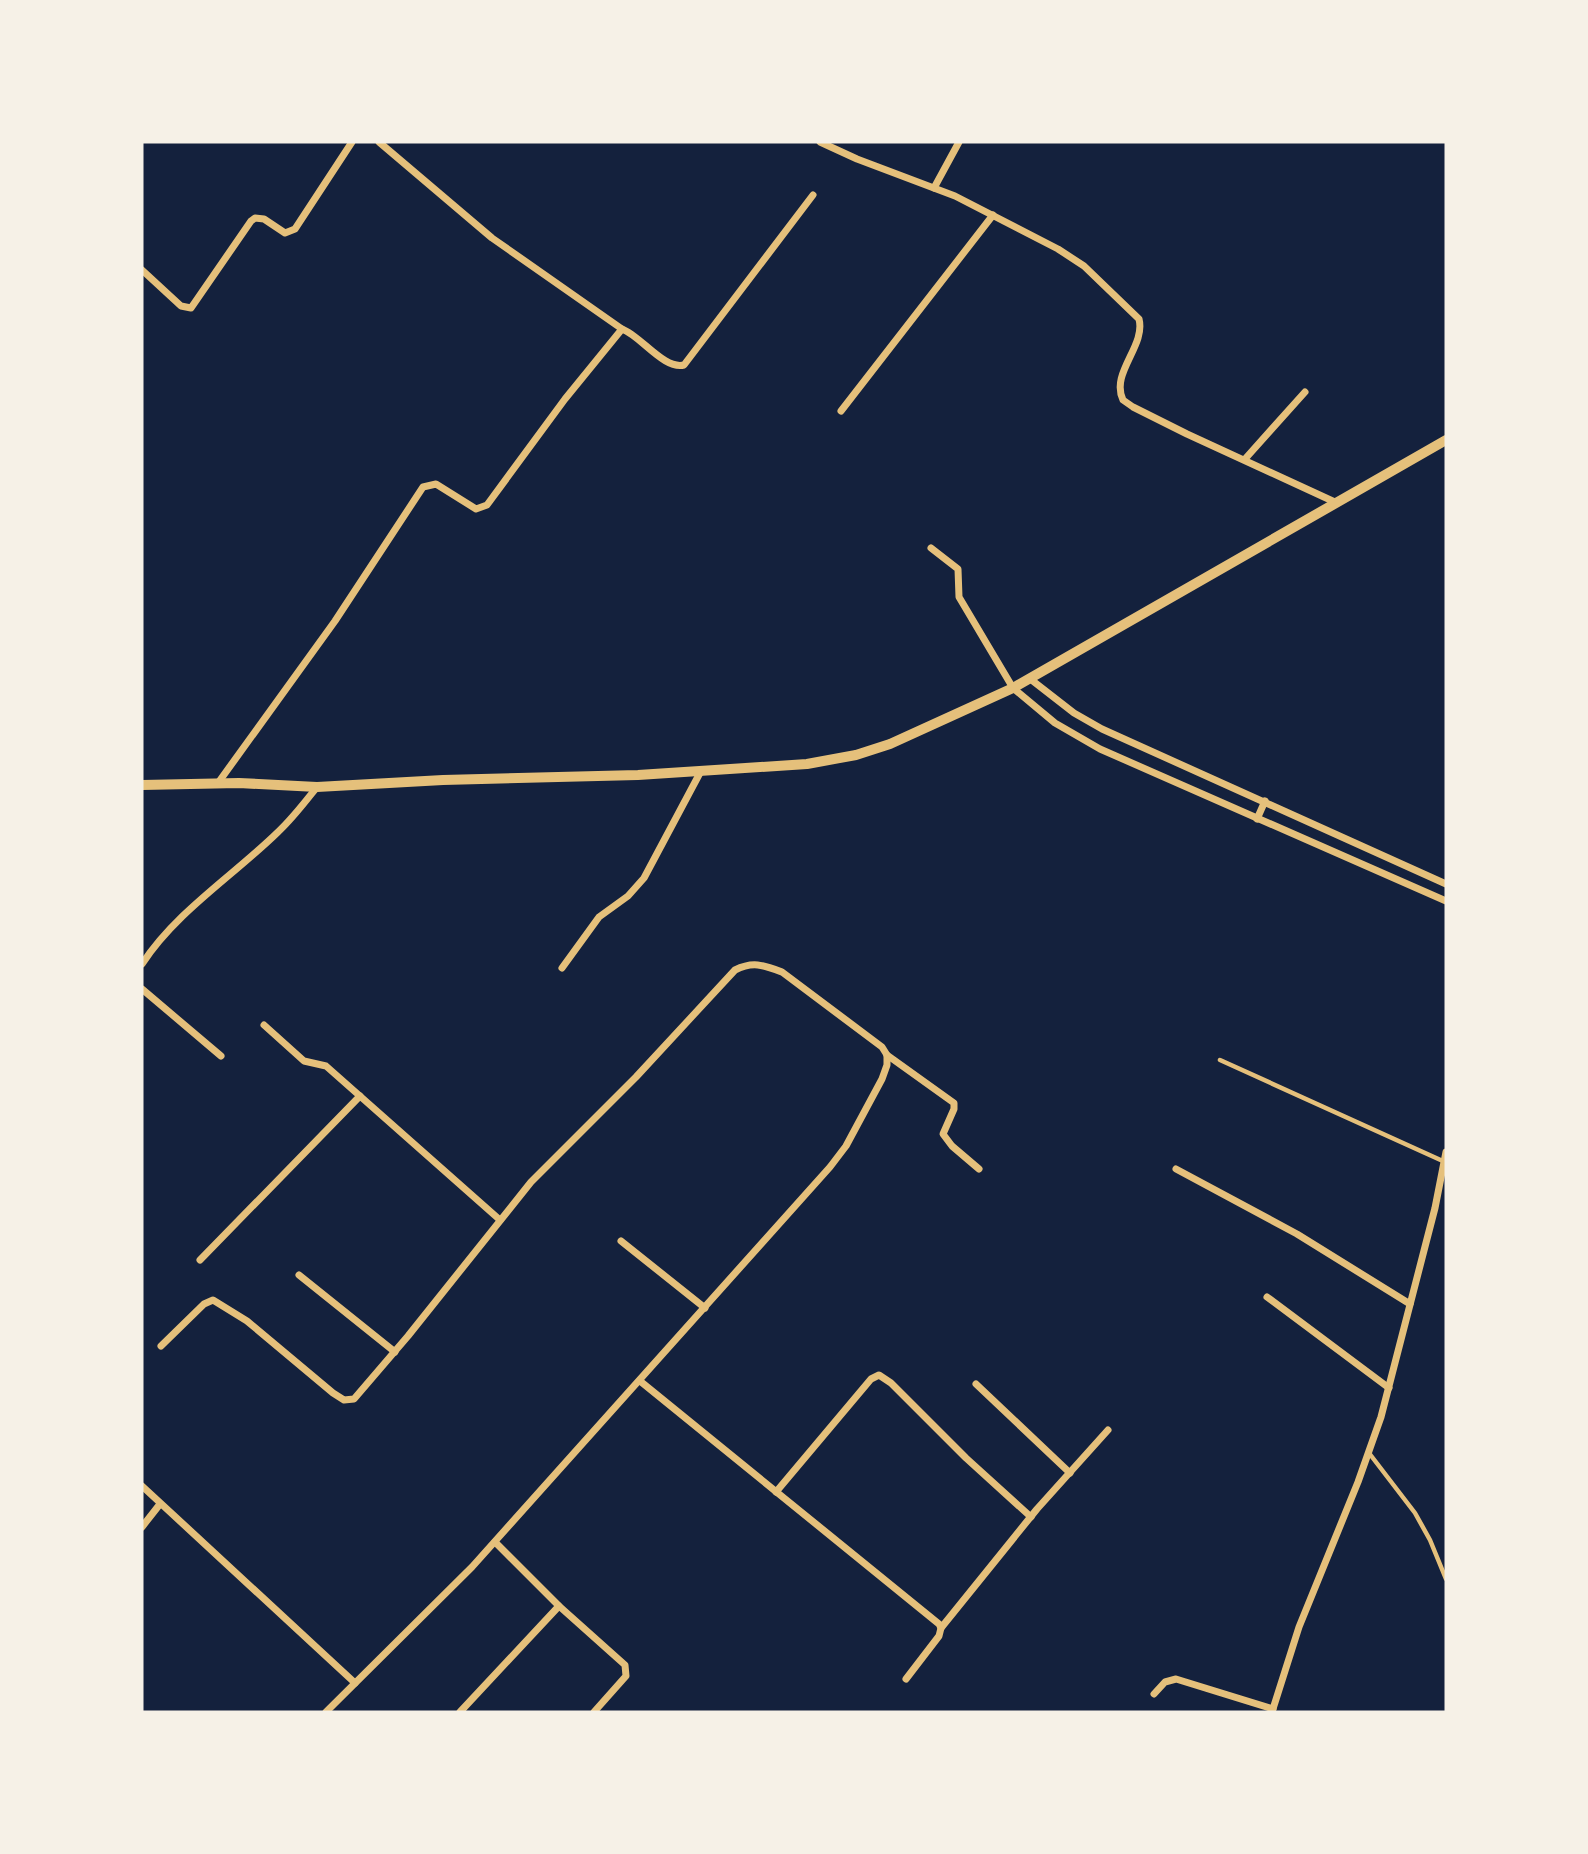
<svg xmlns="http://www.w3.org/2000/svg" width="1588" height="1854" font-family="Figtree,sans-serif">
<rect width="100%" height="100%" fill="#14213d"/>
<g fill="none" stroke-linecap="round" stroke-linejoin="round">
<g stroke="#e5c07b" stroke-width="4.5">
<path d="M1220 1060 1445 1162"/>
<path d="M1369 1453 1415 1513 1430 1540 1446 1579"/>
</g>
<g stroke="#e5c07b" stroke-width="7">
<path d="M379 142 492 238 622 329"/>
<path d="M820 142 857 159 955 196 1058 249 1084 266 1139 319C1146 346 1110 373 1123 400L1133 407 1187 434 1337 503"/>
<path d="M934 188 959 142"/>
<path d="M142 270 181 306 191 308 251 221 255 218 264 219 285 233 295 229 352 142"/>
<path d="M841 411 993 215"/>
<path d="M1245 459 1305 392"/>
<path d="M931 548 958 569 959 597 1013 688 1055 723 1100 749 1446 901"/>
<path d="M1029 678 1074 713 1102 729 1446 884"/>
<path d="M218 783 335 621 423 487 436 484 476 509 487 505 565 399 622 329C641 336 664 370 684 365L813 195"/>
<path d="M1257 819 1265 801"/>
<path d="M142 964C177 911 233 876 278 832 293 818 305 802 317 787"/>
<path d="M562 968 599 917 628 896 644 878 701 771"/>
<path d="M142 989 221 1056"/>
<path d="M264 1025 304 1061 326 1066 500 1220"/>
<path d="M887 1055 954 1103V1109L943 1134 952 1146 979 1169"/>
<path d="M1176 1169 1297 1234 1410 1304"/>
<path d="M621 1241 705 1308"/>
<path d="M200 1260 360 1096"/>
<path d="M299 1275 395 1352"/>
<path d="M1267 1297 1389 1388"/>
<path d="M161 1346 204 1304 213 1300 247 1321 333 1393 344 1400 354 1399 408 1336 531 1182 636 1077 735 970C753 961 763 965 782 972L882 1047 887 1055V1065L882 1079 846 1146 830 1167 472 1567 326 1712"/>
<path d="M640 1381 939 1624 941 1628 939 1636 906 1679"/>
<path d="M976 1384 1070 1473"/>
<path d="M142 1486 355 1683"/>
<path d="M776 1492 871 1379 879 1375 891 1383 966 1458 1031 1517"/>
<path d="M142 1527 160 1504"/>
<path d="M495 1542 559 1606 625 1665 626 1676 594 1712"/>
<path d="M941 1628 1037 1509 1108 1430"/>
<path d="M1154 1694 1165 1682 1176 1679 1273 1709"/>
<path d="M460 1712 559 1606"/>
<path d="M1272 1712 1299 1627 1358 1482 1381 1417 1435 1208 1446 1152"/>
</g>
<path stroke="#e5c07b" stroke-width="10" d="M142 785 239 783 317 787 443 780 638 775 807 764 856 755 890 744 1013 688 1446 440"/>
</g>
<rect width="1588" height="1854" fill="none" stroke="#f6f1e7" stroke-width="287"/>
</svg>
